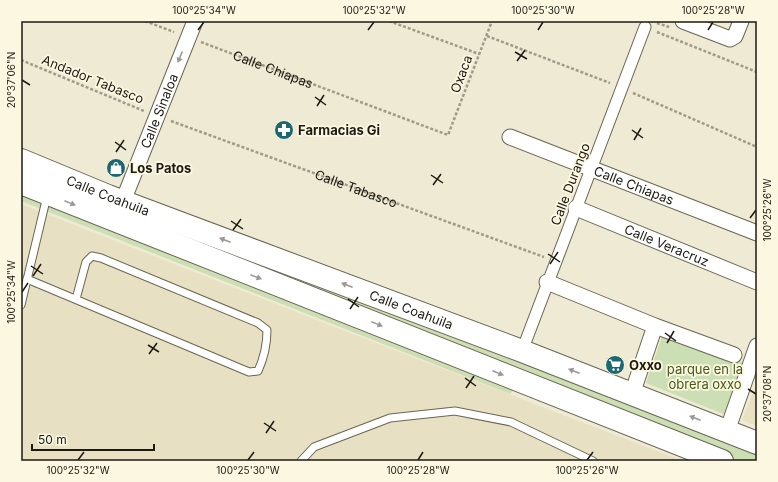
<svg xmlns="http://www.w3.org/2000/svg" width="778" height="482" font-family="Inter,sans-serif">
<rect width="100%" height="100%" fill="#efead4"/>
<g fill="#e8e0c3">
<path d="M21 204 327 324 683 461H21Z"/>
<path d="M757 383V426L742 420Z"/>
</g>
<g fill="#ccdeb3">
<path d="M21 166 757 444V461H728L521 379 510 394 21 201Z"/>
<path d="M664 331 745 363 726 415 646 383Z"/>
</g>
<g fill="none" stroke-linecap="round" stroke-linejoin="round">
<g stroke="#6a6552" stroke-width="9">
<g id="service">
<path d="M27 279 249 372 258 371C264 358 267 344 267 330L258 323 101 258 92 256 86 262 76 299"/>
<path d="M21 305 47 196"/>
<path d="M301 461 314 447 390 418 455 411 511 422 593 461"/>
</g>
</g>
<g stroke="#6a6552" stroke-width="13">
<path id="pedestrian" d="M522 351 645 27"/>
</g>
<g stroke="#6a6552" stroke-width="17">
<g id="minor">
<path d="M683 21 730 39 735 36 741 21"/>
<path id="s3" d="M510 137 757 233"/>
<path id="s4" d="M123 201 195 21"/>
<path id="s5" d="M576 208 757 282"/>
<path d="M547 282 655 326 734 355"/>
<path d="M632 394 655 326"/>
<path d="M727 431 757 346"/>
</g>
</g>
<g stroke="#6a6552" stroke-width="24">
<g id="primary">
<path id="s6" d="M21 160 108 196 522 351 757 443"/>
<path d="M21 183 722 461"/>
</g>
</g>
<g stroke="#9f9b8a" stroke-width="2.5" stroke-dasharray="3 2" stroke-linecap="butt">
<path d="M145 21 174 32"/>
<path d="M389 21 479 54"/>
<path d="M657 23 669 27"/>
<path d="M657 32 757 72"/>
<path d="M487 36 610 83"/>
<path id="s1" d="M201 42 448 135 492 21"/>
<path d="M21 60 144 111"/>
<path d="M633 93 757 147"/>
<path id="s2" d="M171 121 544 257"/>
</g>
<use href="#service" stroke="#fff" stroke-width="7"/>
<use href="#pedestrian" stroke="#fff" stroke-width="11"/>
<use href="#minor" stroke="#fff" stroke-width="15"/>
<use href="#primary" stroke="#fff" stroke-width="22"/>
</g>
<defs><path id="oneway-solid" d="M-6-.8H1V-3.2L6.5 0L1 3.2V.8H-6Z"/></defs>
<g fill="#999894">
<use href="#oneway-solid" transform="translate(180 57) rotate(112)"/>
<use href="#oneway-solid" transform="translate(70 203) rotate(22)"/>
<use href="#oneway-solid" transform="translate(225 240) rotate(-159)"/>
<use href="#oneway-solid" transform="translate(256 277) rotate(21)"/>
<use href="#oneway-solid" transform="translate(347 285) rotate(-159)"/>
<use href="#oneway-solid" transform="translate(377 324) rotate(22)"/>
<use href="#oneway-solid" transform="translate(574 371) rotate(-159)"/>
<use href="#oneway-solid" transform="translate(498 373) rotate(22)"/>
<use href="#oneway-solid" transform="translate(695 418) rotate(-159)"/>
</g>
<path fill="none" stroke="#1c1a12" stroke-width="1.5" d="M198 30 204 22M368 30 374 22M538 30 543 22M708 30 713 22M515 52 527 59M517 61 525 50M22 80 30 85M315 97 326 105M317 106 324 95M632 130 643 138M634 140 641 128M115 142 126 150M116 152 124 140M431 175 443 183M433 185 441 174M750 218 756 210M231 221 243 229M233 230 241 219M548 254 560 262M550 264 558 252M31 266 43 274M33 276 41 264M22 292 28 283M348 299 359 307M350 309 358 297M665 333 676 341M667 343 674 331M148 345 159 352M149 354 157 343M465 378 476 386M466 388 474 376M748 389 756 394M264 423 276 431M266 433 274 421M78 460 84 452M248 460 254 452M418 460 423 452M587 460 593 452"/>
<defs>
<g id="pharmacy-disc" transform="scale(1)"><circle r="9.5" fill="#1c6771" stroke="#fcf7e1"/><path d="M-2-6h4v4h4v4h-4v4h-4v-4h-4v-4h4Z" fill="#fff"/></g>
<g id="shop-disc" transform="scale(1)"><circle r="9.5" fill="#1c6771" stroke="#fcf7e1"/><path d="M-5-2.5h2.3a2.7 3.5 0 0 1 5.4 0H5L5.5 6h-11ZM-1.5-2.5h3a1.5 2.3 0 0 0-3 0Z" fill="#fff"/></g>
<g id="supermarket-disc" transform="scale(1)"><circle r="9.5" fill="#1c6771" stroke="#fcf7e1"/><path d="M-6-5.5h2.5l.6 2H6L4.5 2H-2.5L-4.4-4H-6ZM-1.5 3.2a1.3 1.3 0 1 0 .1 0ZM3 3.2a1.3 1.3 0 1 0 .1 0Z" fill="#fff"/></g>
</defs>
<g fill-rule="evenodd">
<use href="#pharmacy-disc" x="284" y="130"/>
<use href="#shop-disc" x="116" y="168"/>
<use href="#supermarket-disc" x="615" y="365"/>
</g>
<g text-anchor="middle" stroke-width="3.5" stroke-linejoin="round" paint-order="stroke">
<g font-size="13" fill="#1c1a12" stroke="#fcf7e1">
<text dy="5" stroke="none"><textPath href="#s1" startOffset="77">Calle Chiapas</textPath></text>
<text transform="translate(461 74) rotate(-69)" y="5">Oxaca</text>
<text transform="translate(93 79) rotate(22)" y="5">Andador Tabasco</text>
<text dy="5" stroke="none"><textPath href="#s4" startOffset="97">Calle Sinaloa</textPath></text>
<text transform="translate(570 184) rotate(-69)" y="5">Calle Durango</text>
<text dy="5" stroke="none"><textPath href="#s3" startOffset="133">Calle Chiapas</textPath></text>
<text dy="5" stroke="none"><textPath href="#s2" startOffset="197">Calle Tabasco</textPath></text>
<text dy="5" stroke="none"><textPath href="#s6" startOffset="94">Calle Coahuila</textPath></text>
<text dy="5" stroke="none"><textPath href="#s5" startOffset="98">Calle Veracruz</textPath></text>
<text dy="5" stroke="none"><textPath href="#s6" startOffset="418">Calle Coahuila</textPath></text>
</g>
<g font-size="13" font-weight="bold" fill="#1c1a12" stroke="#fcf7e1" text-anchor="start">
<text x="298" y="135">Farmacias Gi</text>
<text x="130" y="173">Los Patos</text>
<text x="629" y="370">Oxxo</text>
</g>
<g font-size="13" fill="#435a17" stroke="#fcf7e1">
<text x="705" y="374">parque en la<tspan x="705" dy="15">obrera oxxo</tspan></text>
</g>
</g>
<rect width="778" height="482" fill="none" stroke="#fcf7e1" stroke-width="44"/>
<path d="M32 444v6h122v-6" fill="none" stroke="#1c1a12" stroke-width="2"/>
<text x="38" y="444" font-size="12" fill="#1c1a12" stroke="#fcf7e1" stroke-width="3" paint-order="stroke">50 m</text>
<rect x="22" y="22" width="734" height="438" fill="none" stroke="#1c1a12" stroke-width="1.5"/>
<g font-size="10" text-anchor="middle" fill="#1c1a12">
<text x="204" y="14">100°25'34"W</text>
<text x="374" y="14">100°25'32"W</text>
<text x="543" y="14">100°25'30"W</text>
<text x="713" y="14">100°25'28"W</text>
<text transform="translate(11 80) rotate(-90)" y="4">20°37'06"N</text>
<text transform="translate(767 210) rotate(-90)" y="4">100°25'26"W</text>
<text transform="translate(11 292) rotate(-90)" y="4">100°25'34"W</text>
<text transform="translate(767 394) rotate(-90)" y="4">20°37'08"N</text>
<text x="78" y="474">100°25'32"W</text>
<text x="248" y="474">100°25'30"W</text>
<text x="418" y="474">100°25'28"W</text>
<text x="587" y="474">100°25'26"W</text>
</g>
</svg>
